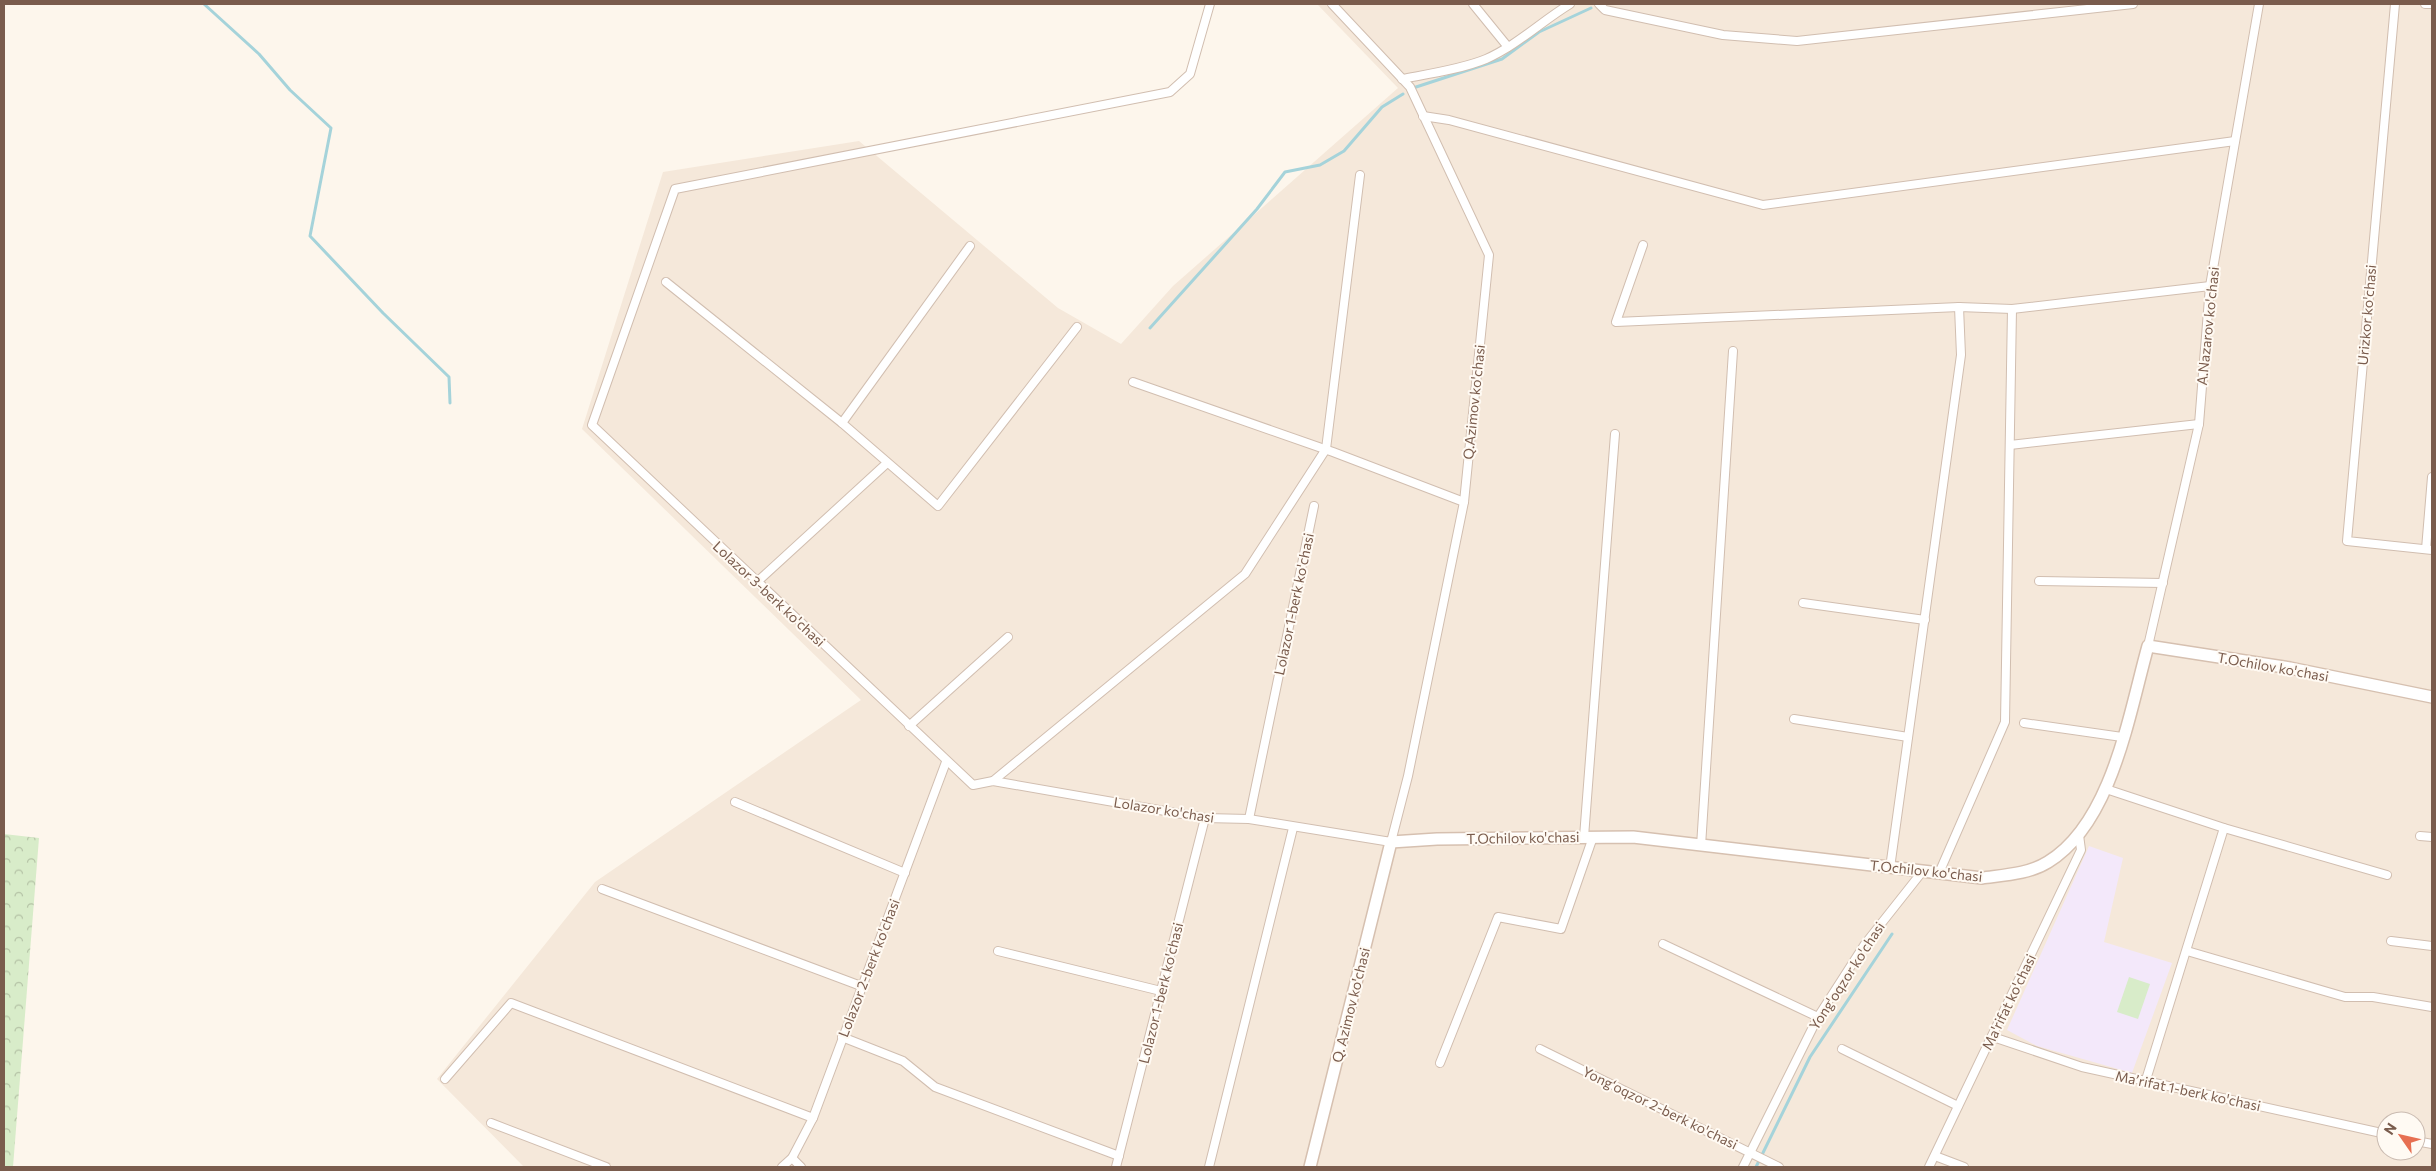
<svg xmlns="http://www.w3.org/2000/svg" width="2436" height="1171" font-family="Commissioner,sans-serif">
<defs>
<pattern id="forest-crowns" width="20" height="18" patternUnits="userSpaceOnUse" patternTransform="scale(1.25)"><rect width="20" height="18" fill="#d8ecc9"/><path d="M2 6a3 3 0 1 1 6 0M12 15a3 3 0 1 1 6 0" fill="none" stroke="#b4c2a5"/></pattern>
</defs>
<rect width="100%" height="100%" fill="#fdf6ec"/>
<path fill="#f5e8da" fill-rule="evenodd" d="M1317 4H2432V1167H524L437 1079 595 882 861 700 582 429 663 172 859 141 1058 308 1121 344 1173 286 1398 88ZM2386 1121H2416V1151H2386Z"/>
<path fill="#f3e8fa" d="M2089 846 2123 858 2104 942 2172 963 2132 1073 2037 1046 2007 1030Z"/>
<path fill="#d8ecc9" d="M2129 977 2150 984 2138 1019 2117 1012Z"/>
<path fill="url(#forest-crowns)" d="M4 834 39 838 13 1167H4Z"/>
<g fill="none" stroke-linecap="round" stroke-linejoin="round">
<g stroke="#a5d3da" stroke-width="3">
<path d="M204 4 259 54 290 90 331 128 310 236 383 313 449 377 450 403"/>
<path d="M1413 88 1502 59 1539 32 1591 8"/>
<path d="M1150 328 1257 209 1285 172 1320 165 1344 151 1382 107 1403 94"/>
<path d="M1756 1167 1810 1057 1892 934"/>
</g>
<g stroke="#d1beb0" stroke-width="10">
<g id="street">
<path d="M1210 4 1190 74 1170 92 675 189 592 425 973 785 993 781 1205 818 1249 819 1391 842 1408 776 1464 502 1489 255 1410 87 1332 4"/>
<path d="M1473 4 1508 47"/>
<path d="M1599 4 1605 10 1723 35 1797 41 2133 4"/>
<path d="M2395 4 2347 541 2432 550"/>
<path d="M2425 4H2432"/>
<path d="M1402 79C1428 74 1462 69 1486 59 1516 46 1542 21 1570 4"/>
<path d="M1423 116 1449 120 1763 205 2235 141"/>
<path d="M1643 245 1616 322 1959 307"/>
<path d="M666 282 842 423 938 506 1077 327"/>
<path d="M1133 382 1333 452 1464 502"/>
<path d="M842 423 970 246"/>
<path d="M2010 445 2199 424"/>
<path d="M2426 549 2432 477"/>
<path d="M2039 581 2163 583"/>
<path d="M757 582 887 463"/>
<path d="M1803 603 1925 620"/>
<path d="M2148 646 2199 424 2210 286 2259 4"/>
<path d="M1794 719 1908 737"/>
<path d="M2024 723 2122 737"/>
<path d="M909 726 1008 637"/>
<path d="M993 781 1245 574 1326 449 1360 175"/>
<path d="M2106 789 2224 828 2387 875"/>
<path d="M735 802 905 873"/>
<path d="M1249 819 1314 506"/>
<path d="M2420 836 2432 837"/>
<path d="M1584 837 1615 434"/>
<path d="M1701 846 1733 351"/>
<path d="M1890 868 1961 355 1959 307 2012 309 2210 286"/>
<path d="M1939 873 2005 722 2012 309"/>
<path d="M602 889 861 986"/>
<path d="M2391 941 2432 946"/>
<path d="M1663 944 1818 1017"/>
<path d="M998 951 1161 991"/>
<path d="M2187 951 2345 997H2373L2432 1007"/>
<path d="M842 1037 903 1061 935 1087 1119 1156"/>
<path d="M1993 1037 2082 1067 2386 1134"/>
<path d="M1540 1049 1779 1167"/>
<path d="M1842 1049 1958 1106"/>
<path d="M1440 1063 1498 917 1561 929 1593 837"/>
<path d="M445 1079 511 1003 813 1118"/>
<path d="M2145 1083 2224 828"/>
<path d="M491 1123 606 1167"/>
<path d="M2416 1141 2432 1144"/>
<path d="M1935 1156 1964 1167"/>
<path d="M792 1158 801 1167"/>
<path d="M782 1167 792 1158 813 1118 946 762"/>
<path d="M1116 1167 1205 818"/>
<path d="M1209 1167 1293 828"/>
<path d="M1743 1167 1818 1017 1865 944 1922 872"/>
<path d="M1929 1167 2081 850 2079 835"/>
</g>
</g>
<g stroke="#d6c0b0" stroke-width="14">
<path id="secondary" d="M1310 1167 1391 842 1437 839 1633 837 1982 878C2004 875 2029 874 2048 862 2112 823 2129 714 2148 646L2290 668 2432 697"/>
</g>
<use href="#street" stroke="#fff" stroke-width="8"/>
<use href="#secondary" stroke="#fff" stroke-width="11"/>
</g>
<g text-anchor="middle" stroke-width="4" stroke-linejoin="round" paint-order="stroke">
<g font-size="14" fill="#7a5c4d" stroke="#fffaf3">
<text transform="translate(2367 315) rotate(-85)" y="5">Urizkor ko'chasi</text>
<text transform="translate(2208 326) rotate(-84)" y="5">A.Nazarov ko'chasi</text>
<text transform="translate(1474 402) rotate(-84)" y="5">Q.Azimov ko'chasi</text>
<text transform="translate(769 594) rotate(43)" y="5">Lolazor 3-berk ko'chasi</text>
<text transform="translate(1294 604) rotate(-78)" y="5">Lolazor 1-berk ko'chasi</text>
<text transform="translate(2273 667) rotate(10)" y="5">T.Ochilov ko'chasi</text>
<text transform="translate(1164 810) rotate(9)" y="5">Lolazor ko'chasi</text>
<text transform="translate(1523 838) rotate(-1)" y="5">T.Ochilov ko'chasi</text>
<text transform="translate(1926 871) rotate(6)" y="5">T.Ochilov ko'chasi</text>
<text transform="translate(869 968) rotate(-69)" y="5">Lolazor 2-berk ko'chasi</text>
<text transform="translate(1847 976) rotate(-57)" y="5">Yong'oqzor ko'chasi</text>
<text transform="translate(1161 993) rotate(-76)" y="5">Lolazor 1-berk ko'chasi</text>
<text transform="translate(2009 1002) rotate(-64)" y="5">Ma'rifat ko'chasi</text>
<text transform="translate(1351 1005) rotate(-76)" y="5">Q. Azimov ko'chasi</text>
<text transform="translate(2188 1091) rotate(12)" y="5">Ma’rifat 1-berk ko'chasi</text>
<text transform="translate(1660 1108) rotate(26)" y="5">Yong‘oqzor 2-berk ko'chasi</text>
</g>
</g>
<rect width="2436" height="1171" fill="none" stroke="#7a5c4d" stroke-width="10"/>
<g transform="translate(2401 1136) rotate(304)"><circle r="24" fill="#fffaf3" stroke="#cabbb1"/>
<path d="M0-4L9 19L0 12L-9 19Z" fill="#e76f51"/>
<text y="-8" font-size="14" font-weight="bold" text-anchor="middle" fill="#7a5c4d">N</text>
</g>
</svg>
